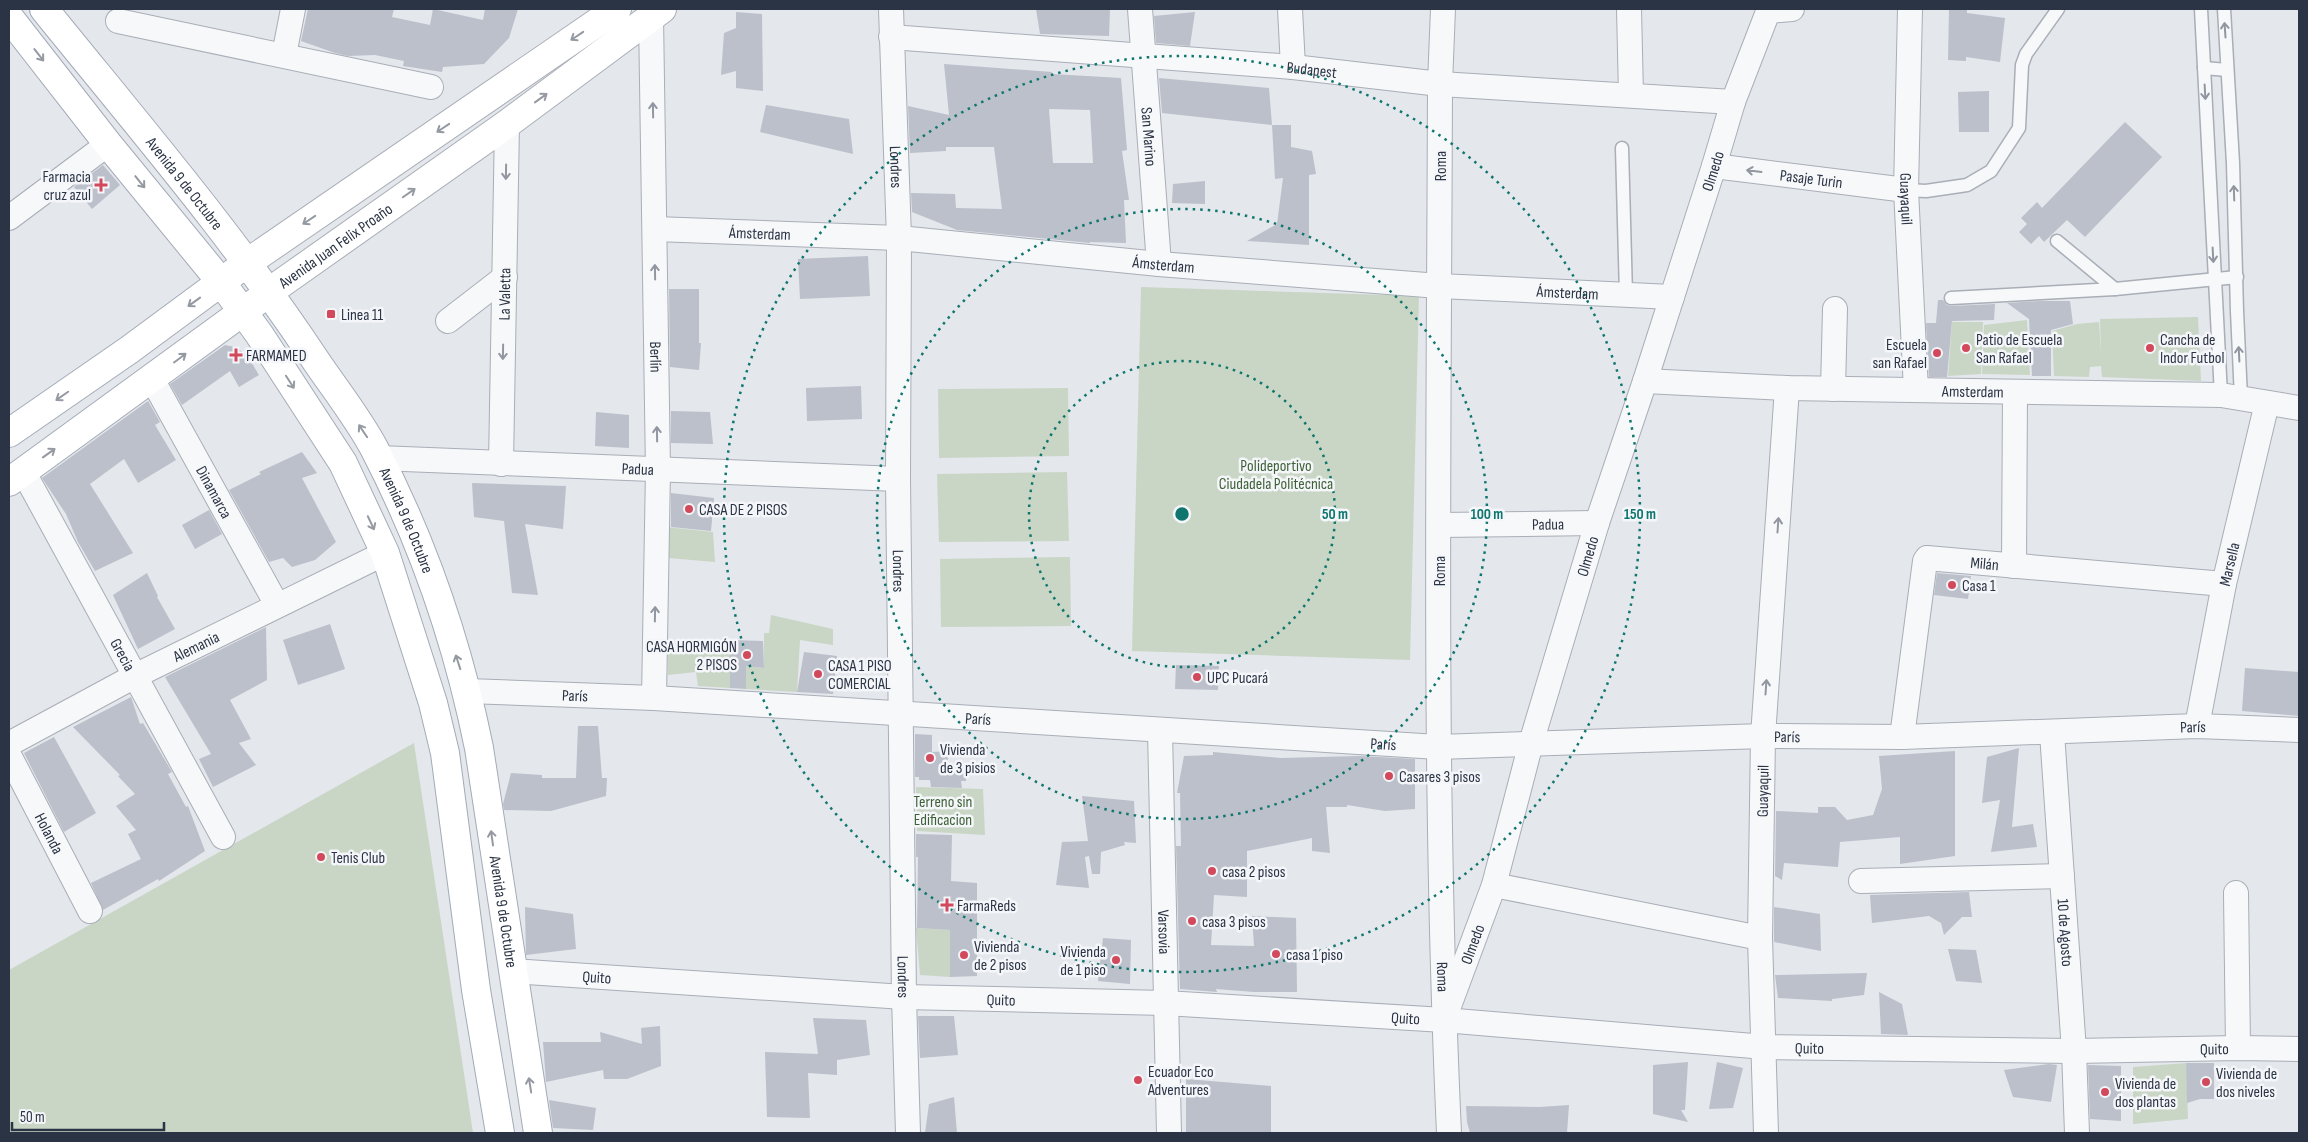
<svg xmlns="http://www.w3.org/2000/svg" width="2308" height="1142" font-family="'Sofia Sans Condensed',sans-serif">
<rect width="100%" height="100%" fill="#e4e7ec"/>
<g fill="#c9d6c5">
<path d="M1141 287 1419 296 1410 660 1132 651Z"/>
<path d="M2198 317 2201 381 2102 377 2101 366 2090 367 2089 377 2054 376 2052 331 2077 324 2099 322 2101 354 2100 319Z"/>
<path d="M2027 320 2030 375 1982 374 1984 325Z"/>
<path d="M1952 322H1983L1981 374 1948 376Z"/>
<path d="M1068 388 1069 456 939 458 938 389Z"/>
<path d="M1067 472 1069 541 939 542 937 474Z"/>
<path d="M666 527 713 532 715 562 668 558Z"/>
<path d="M1070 557 1071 626 941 627 940 559Z"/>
<path d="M771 615 833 629V645L800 640 797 692 746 689V666L764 668V633H769Z"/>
<path d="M668 643H730V688L698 686 696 672 668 675Z"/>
<path d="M414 743 473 1133H9V970Z"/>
<path d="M916 787 983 789 985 835 917 831Z"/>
<path d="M916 928 950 930V977L920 975Z"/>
<path d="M2186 1063 2188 1119 2133 1124V1067Z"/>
</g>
<g fill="#bbc0ca" fill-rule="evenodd">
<path d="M308 9H394L392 17 430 25 433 9 483 20 485 9H518L509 38 484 64 443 67 442 72 403 66 404 61 375 55 348 56 335 53 301 41Z"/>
<path d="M1036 9 1110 10 1109 36 1040 34Z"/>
<path d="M1949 9H1967V13L2005 18 2000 62 1966 57V61L1948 60Z"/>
<path d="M736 12 762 14 763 91 736 88V71L721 75 724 33 736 28Z"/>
<path d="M1195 12 1190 46 1156 43 1154 16Z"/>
<path d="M944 64 1052 72V74L1121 78 1127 150 1122 151 1129 200H1124L1126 243 1090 242V243L957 230 912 212 911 193 955 194 956 208 1002 209 994 147H946V151L910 153 908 106 949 115ZM1049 109 1090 110 1093 163H1053Z"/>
<path d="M1159 78 1269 88 1272 125 1162 113Z"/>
<path d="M1989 91V132H1959L1958 92Z"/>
<path d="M766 105 849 119 853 154 760 132Z"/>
<path d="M2125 122 2162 157 2085 237 2067 220 2044 242 2039 236 2031 244 2019 232 2027 224 2021 218 2037 202 2042 208Z"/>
<path d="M1272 125H1291V147L1312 151 1316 174 1309 175V245L1247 241 1277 224 1283 178 1275 179Z"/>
<path d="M103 165 120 185 92 209 74 187Z"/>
<path d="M1205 181V204L1172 203 1173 184Z"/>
<path d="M868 256 870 296 800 299 798 259Z"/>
<path d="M669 289H699V343H701L699 370 670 367Z"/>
<path d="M1938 300H1943L1947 305 1951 306 1995 304 1994 320 1952 321 1947 377H1929L1926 323H1936Z"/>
<path d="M2040 301H2070L2073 324 2051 330V376H2032L2029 319 2007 303Z"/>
<path d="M225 345 235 347 247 355 259 375 239 387 230 371 182 405 170 384Z"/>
<path d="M861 386 862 419 807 421 806 388Z"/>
<path d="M148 401 160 422 155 425 176 460 138 483 124 459 90 484 133 553 95 571 78 542 66 514 42 478Z"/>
<path d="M671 411 710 412 713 444 671 443Z"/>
<path d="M596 412 629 415V448L595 446Z"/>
<path d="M302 452 317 473 302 478 336 542 315 560 292 567 283 558 269 562 229 490 261 474 259 472Z"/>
<path d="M472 483 566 486 563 529 525 524 538 595 512 593 504 521 474 517Z"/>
<path d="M671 493 714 498 711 531 671 527Z"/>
<path d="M209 510 222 534 195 549 182 525Z"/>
<path d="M147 573 158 596 157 597 175 629 138 649 113 595Z"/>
<path d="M1937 573 1971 576 1968 599 1934 595Z"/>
<path d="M330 624 345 669 298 685 283 640Z"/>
<path d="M266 627 267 680 230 700 251 739 239 743 256 765 213 787 199 759 211 754 165 677Z"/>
<path d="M730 640 763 641 764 668 746 666V689L730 688Z"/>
<path d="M804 652 837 656 833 694 797 692Z"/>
<path d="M1176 665 1219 666 1218 690 1175 689Z"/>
<path d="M2245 668 2299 672V716L2242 711Z"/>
<path d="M131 697 140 724 143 723 172 772 168 774 186 807 188 806 205 851 159 881 158 879 103 910 91 883 141 859 128 834 136 830 116 806 135 794 118 776 120 775 73 727Z"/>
<path d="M578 726H598L602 778H607L606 796 551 811 504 810 503 804 511 773 542 775V778H576Z"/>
<path d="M915 734 932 735V752L949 751 947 764 967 765 966 781H961L962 788 931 787 930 780H919V777H915Z"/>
<path d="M54 737 96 813 64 832 24 753Z"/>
<path d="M2019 748 2012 827 2033 824 2037 847 1991 852 2000 800 1982 803 1987 757Z"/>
<path d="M1955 751V856L1900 864V837L1840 842 1838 867 1784 863 1782 880 1775 876 1776 811 1818 813V807H1835L1847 820 1873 815 1882 789 1879 756Z"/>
<path d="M1213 752 1281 758 1360 756 1415 759V809L1385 811 1347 805V807H1326L1330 853 1312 851V838L1247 851V897L1214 895 1211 945 1254 946 1252 916 1296 918 1297 992H1254L1216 989 1217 992 1180 989 1176 846H1181L1180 793H1177L1184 756 1213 755Z"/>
<path d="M1082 796 1134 801 1136 843 1124 842 1125 845 1101 852 1100 874H1092L1089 856 1085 857 1089 888 1056 885 1062 842 1088 841Z"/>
<path d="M916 834 952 835 951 881 977 883V976L950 977V930L917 928 918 857H916Z"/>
<path d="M1969 892 1972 917H1962L1944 935 1941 923 1929 916 1872 923 1870 895Z"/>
<path d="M525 907 573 914 576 949 526 955Z"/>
<path d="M1774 907 1820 914 1821 951 1774 942Z"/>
<path d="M1103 938 1131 940 1130 984 1098 981Z"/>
<path d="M1948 949 1976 950 1982 983 1956 981Z"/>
<path d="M1867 973 1864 995 1832 999V1001L1778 998 1775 975Z"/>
<path d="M1879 992 1902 1004 1908 1035 1881 1034Z"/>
<path d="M918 1016H954L958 1055 920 1058Z"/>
<path d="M813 1018 866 1020 870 1055 837 1060V1075L808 1073 810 1118 767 1117 765 1052 818 1054Z"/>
<path d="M660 1026 661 1066 627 1079H604L603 1070 546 1082 543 1042H601L600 1032 642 1044 641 1028Z"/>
<path d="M1688 1062 1685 1110H1681L1688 1122 1653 1114V1065Z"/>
<path d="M1717 1062 1743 1068 1733 1108 1709 1109Z"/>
<path d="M2186 1063H2214V1099H2200L2187 1103Z"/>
<path d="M2049 1064 2057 1065 2051 1102 2013 1097 2004 1070Z"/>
<path d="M2088 1065 2121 1066V1121L2090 1119Z"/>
<path d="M1186 1079 1271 1086V1133H1186Z"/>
<path d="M954 1097 957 1133H925L929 1104Z"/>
<path d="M549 1100 596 1108 593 1130 553 1128Z"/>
<path d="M1569 1105 1567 1133H1470L1467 1122 1466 1106 1540 1107Z"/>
</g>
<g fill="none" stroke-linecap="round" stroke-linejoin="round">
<g stroke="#a9aeb7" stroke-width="15">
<g id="lane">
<path d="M2201 9 2221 395"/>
<path d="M2224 9 2233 163 2237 311 2241 398"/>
<path d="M2204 68 2227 70"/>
<path d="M1622 148 1626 295"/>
<path d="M1906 190 1926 191 1967 185 1991 171 2019 128 2022 65 2026 54 2058 9"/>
<path d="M2057 241 2115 289"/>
<path d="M1951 298 2115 289 2237 277"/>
</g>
</g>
<g stroke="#a9aeb7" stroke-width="26">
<g id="street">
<path id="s1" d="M891 9 899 238 898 479 904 997 908 1133"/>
<path id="s2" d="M1140 9 1159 264"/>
<path d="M1290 9 1293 67"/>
<path id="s3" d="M1443 9 1440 84C1439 434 1433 784 1449 1133"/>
<path d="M1629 9 1631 95"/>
<path id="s4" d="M1910 9 1906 190 1916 390"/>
<path d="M1769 11 1792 9"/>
<path id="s5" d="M651 17 658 470 654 698"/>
<path d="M118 21 431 87"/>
<path id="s6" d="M891 37 1293 67 1440 84 1733 102"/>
<path d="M284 55 293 9"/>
<path id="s7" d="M1714 166 1906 190"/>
<path d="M9 218 108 144"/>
<path id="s8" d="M655 229 899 238 1159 264 1439 286 1672 297"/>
<path d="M448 321 505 277"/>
<path id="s9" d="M152 379 277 605"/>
<path id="s10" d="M1645 381 1787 388 2221 395 2299 408"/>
<path d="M1833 389 1835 309"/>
<path id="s11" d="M379 458 898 479"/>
<path id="s12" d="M501 464 507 124"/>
<path id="s13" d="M23 471 223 837"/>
<path id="s14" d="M1439 525 1597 523"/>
<path d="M2014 566 2015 392"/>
<path id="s15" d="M467 691 654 698 1438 747 1763 736 1902 737 2197 726 2299 730"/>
<path id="s16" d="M2197 726 2224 584 2267 403"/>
<path id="s17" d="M1160 731 1169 1133"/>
<path id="s18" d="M2052 733 2074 1051 2077 1133"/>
<path id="s19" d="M1902 737 1925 561 1927 558 2224 584"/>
<path id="s20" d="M9 744 135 676 385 553"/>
<path id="s21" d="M9 755 90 911"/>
<path d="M1861 881 2062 876"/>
<path d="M1494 885 1760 938"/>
<path d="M2236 893 2238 1048"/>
<path id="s22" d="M512 971 904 997 1165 1003 1444 1020 1765 1047 2074 1051 2238 1048 2299 1049"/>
<path id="s23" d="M1449 1006 1494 885 1531 743 1597 523 1645 381 1714 166 1733 102 1769 9"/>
<path id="s24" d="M1766 1133 1760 938 1763 736 1787 388"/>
</g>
</g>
<g stroke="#a9aeb7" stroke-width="30">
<g id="secondary">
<path d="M247 263 617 9"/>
<path id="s25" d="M269 292 507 124 662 9"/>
</g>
</g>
<g stroke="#a3abb8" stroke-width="30">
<g id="primary">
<path id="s26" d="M44 9C137 124 234 237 316 361 335 389 358 418 374 448 423 542 458 644 479 748L538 1133"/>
<path d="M9 17 108 144 221 282 259 334 343 463 385 553 433 703 445 753 476 990 500 1133"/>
<path d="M9 433 129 350 236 271"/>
<path d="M9 482 256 302"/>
</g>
</g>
<use href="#lane" stroke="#f7f8fa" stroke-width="12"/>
<use href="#street" stroke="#f7f8fa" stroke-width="24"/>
<use href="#secondary" stroke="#fff" stroke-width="28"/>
<use href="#primary" stroke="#fff" stroke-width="28"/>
</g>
<defs><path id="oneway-shaft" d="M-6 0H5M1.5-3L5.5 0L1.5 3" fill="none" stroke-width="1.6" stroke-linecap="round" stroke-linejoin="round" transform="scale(1.25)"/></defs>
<g stroke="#9196a0">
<use href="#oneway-shaft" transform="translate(2225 30) rotate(-94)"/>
<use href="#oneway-shaft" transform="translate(2205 92) rotate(87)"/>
<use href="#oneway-shaft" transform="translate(653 110) rotate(-91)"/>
<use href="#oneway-shaft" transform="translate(1754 171) rotate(-173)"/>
<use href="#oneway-shaft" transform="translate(506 172) rotate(91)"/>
<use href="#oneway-shaft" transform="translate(2234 193) rotate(-92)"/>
<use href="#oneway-shaft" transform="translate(2213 255) rotate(87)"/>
<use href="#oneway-shaft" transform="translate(655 272) rotate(-91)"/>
<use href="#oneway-shaft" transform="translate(503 352) rotate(91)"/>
<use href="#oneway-shaft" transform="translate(2239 354) rotate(-93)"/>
<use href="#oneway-shaft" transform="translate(657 434) rotate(-91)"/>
<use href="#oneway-shaft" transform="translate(1778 525) rotate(-86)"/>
<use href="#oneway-shaft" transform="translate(655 614) rotate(-89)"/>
<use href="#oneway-shaft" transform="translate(1766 687) rotate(-86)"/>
</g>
<g stroke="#959aa2">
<use href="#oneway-shaft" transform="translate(577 36) rotate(146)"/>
<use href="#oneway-shaft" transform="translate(39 55) rotate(52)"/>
<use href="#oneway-shaft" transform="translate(541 98) rotate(-36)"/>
<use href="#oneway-shaft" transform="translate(443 128) rotate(146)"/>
<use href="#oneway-shaft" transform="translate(140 182) rotate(51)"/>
<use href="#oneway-shaft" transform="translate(409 193) rotate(-35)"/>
<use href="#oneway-shaft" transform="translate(309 220) rotate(146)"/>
<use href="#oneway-shaft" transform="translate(194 302) rotate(144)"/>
<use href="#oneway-shaft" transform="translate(180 358) rotate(-37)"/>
<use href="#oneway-shaft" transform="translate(290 382) rotate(57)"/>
<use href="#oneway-shaft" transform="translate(62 396) rotate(145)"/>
<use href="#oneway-shaft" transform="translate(363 431) rotate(-124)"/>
<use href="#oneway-shaft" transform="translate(49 453) rotate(-36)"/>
<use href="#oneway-shaft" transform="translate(371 523) rotate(65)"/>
<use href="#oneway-shaft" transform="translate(458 662) rotate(-108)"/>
<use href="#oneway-shaft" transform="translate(492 838) rotate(-98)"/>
<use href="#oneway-shaft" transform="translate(530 1085) rotate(-99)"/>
</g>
<g fill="none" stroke="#0f766e" stroke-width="2.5" stroke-dasharray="2.5 5">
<circle cx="1182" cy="514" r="153"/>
<circle cx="1182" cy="514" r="305"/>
<circle cx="1182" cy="514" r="458"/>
</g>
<g fill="#d1495b" stroke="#f4f6f9" stroke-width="2">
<path d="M98.5 177.5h5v5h5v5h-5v5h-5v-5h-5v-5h5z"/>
<rect x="326" y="309" width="10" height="10" rx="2.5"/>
<circle cx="1966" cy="348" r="5"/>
<circle cx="2150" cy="348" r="5"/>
<circle cx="1937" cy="353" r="5"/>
<path d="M233.5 347.5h5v5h5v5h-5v5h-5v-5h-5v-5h5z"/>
<circle cx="689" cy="509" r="5"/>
<circle cx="1952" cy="585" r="5"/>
<circle cx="747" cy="655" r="5"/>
<circle cx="818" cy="674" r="5"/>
<circle cx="1197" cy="677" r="5"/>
<circle cx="930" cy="758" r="5"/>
<circle cx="1389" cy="776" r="5"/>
<circle cx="321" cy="857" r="5"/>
<circle cx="1212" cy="871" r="5"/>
<path d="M944.5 897.5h5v5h5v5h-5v5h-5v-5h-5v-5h5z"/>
<circle cx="1192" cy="921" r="5"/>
<circle cx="1276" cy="954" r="5"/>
<circle cx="964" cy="955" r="5"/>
<circle cx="1116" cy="960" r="5"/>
<circle cx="1138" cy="1080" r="5"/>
<circle cx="2206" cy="1082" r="5"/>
<circle cx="2105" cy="1092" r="5"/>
</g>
<g text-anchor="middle" stroke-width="5" stroke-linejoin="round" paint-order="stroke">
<g font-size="16" fill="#2b3445" stroke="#f4f6f9">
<text dy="6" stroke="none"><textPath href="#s6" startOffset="422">Budapest</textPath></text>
<text dy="6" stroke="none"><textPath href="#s2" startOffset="128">San Marino</textPath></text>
<text dy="6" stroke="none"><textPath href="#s1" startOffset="158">Londres</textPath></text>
<text transform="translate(1440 166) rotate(-90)" y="6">Roma</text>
<text dy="6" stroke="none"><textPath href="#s23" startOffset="876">Olmedo</textPath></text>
<text dy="6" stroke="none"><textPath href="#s7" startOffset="98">Pasaje Turin</textPath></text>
<text dy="6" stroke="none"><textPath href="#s26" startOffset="224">Avenida 9 de Octubre</textPath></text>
<text dy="6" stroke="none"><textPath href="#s4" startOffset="190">Guayaquil</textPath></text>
<text dy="6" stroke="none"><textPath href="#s8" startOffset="105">Ámsterdam</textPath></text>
<text dy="6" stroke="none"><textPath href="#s25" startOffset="81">Avenida Juan Felix Proaño</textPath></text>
<text dy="6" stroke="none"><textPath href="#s8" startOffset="510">Ámsterdam</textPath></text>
<text dy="6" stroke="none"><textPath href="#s8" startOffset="915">Ámsterdam</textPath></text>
<text dy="6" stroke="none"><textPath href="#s12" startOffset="170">La Valetta</textPath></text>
<text dy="6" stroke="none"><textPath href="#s5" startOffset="340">Berlín</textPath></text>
<text dy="6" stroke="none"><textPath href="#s10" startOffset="328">Amsterdam</textPath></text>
<text dy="6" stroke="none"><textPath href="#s11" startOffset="259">Padua</textPath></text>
<text dy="6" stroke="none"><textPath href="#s9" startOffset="129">Dinamarca</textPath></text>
<text dy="6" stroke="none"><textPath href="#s26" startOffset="629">Avenida 9 de Octubre</textPath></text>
<text dy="6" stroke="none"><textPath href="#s14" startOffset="109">Padua</textPath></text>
<text dy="6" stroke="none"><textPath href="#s23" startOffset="471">Olmedo</textPath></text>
<text dy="6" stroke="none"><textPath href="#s19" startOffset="239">Milán</textPath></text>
<text dy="6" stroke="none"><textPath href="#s16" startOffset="165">Marsella</textPath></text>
<text dy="6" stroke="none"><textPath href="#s1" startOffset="562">Londres</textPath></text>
<text transform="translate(1439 571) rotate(-90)" y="6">Roma</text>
<text dy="6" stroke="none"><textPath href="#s20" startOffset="211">Alemania</textPath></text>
<text dy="6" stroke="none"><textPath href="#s13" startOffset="209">Grecia</textPath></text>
<text dy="6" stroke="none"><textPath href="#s15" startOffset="108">París</textPath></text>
<text dy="6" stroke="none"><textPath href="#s15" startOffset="512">París</textPath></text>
<text dy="6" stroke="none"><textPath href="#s15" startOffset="1728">París</textPath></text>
<text dy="6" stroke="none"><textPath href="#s15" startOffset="1322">París</textPath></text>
<text dy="6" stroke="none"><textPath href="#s15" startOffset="918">París</textPath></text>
<text dy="6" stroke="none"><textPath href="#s24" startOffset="342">Guayaquil</textPath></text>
<text dy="6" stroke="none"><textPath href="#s21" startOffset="88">Holanda</textPath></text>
<text dy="6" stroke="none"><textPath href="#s26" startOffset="1034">Avenida 9 de Octubre</textPath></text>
<text dy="6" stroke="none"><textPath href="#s17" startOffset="201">Varsovia</textPath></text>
<text dy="6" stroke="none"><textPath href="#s18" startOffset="200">10 de Agosto</textPath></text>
<text dy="6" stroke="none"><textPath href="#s23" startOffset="66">Olmedo</textPath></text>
<text dy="6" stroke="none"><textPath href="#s1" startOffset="968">Londres</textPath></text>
<text dy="6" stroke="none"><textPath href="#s3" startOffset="968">Roma</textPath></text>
<text dy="6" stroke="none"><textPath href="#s22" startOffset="85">Quito</textPath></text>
<text dy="6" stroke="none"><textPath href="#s22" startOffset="490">Quito</textPath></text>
<text dy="6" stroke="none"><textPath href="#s22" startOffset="895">Quito</textPath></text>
<text dy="6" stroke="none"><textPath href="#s22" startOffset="1300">Quito</textPath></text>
<text dy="6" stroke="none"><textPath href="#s22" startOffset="1705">Quito</textPath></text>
</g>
<g font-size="16" fill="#2b3445" stroke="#f4f6f9" text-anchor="start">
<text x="91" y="182" text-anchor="end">Farmacia<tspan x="91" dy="18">cruz azul</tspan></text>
<text x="341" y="320">Linea 11</text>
<text x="1976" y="345">Patio de Escuela<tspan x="1976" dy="18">San Rafael</tspan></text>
<text x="2160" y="345">Cancha de<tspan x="2160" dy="18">Indor Futbol</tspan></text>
<text x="1927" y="350" text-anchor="end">Escuela<tspan x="1927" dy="18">san Rafael</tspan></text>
<text x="246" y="361">FARMAMED</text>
<text x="699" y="515">CASA DE 2 PISOS</text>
<text x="1962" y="591">Casa 1</text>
<text x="737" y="652" text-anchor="end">CASA HORMIGÓN<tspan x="737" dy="18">2 PISOS</tspan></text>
<text x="828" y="671">CASA 1 PISO<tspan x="828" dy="18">COMERCIAL</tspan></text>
<text x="1207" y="683">UPC Pucará</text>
<text x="940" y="755">Vivienda<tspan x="940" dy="18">de 3 pisios</tspan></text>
<text x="1399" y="782">Casares 3 pisos</text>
<text x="331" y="863">Tenis Club</text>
<text x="1222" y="877">casa 2 pisos</text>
<text x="957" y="911">FarmaReds</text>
<text x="1202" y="927">casa 3 pisos</text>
<text x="974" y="952">Vivienda<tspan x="974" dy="18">de 2 pisos</tspan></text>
<text x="1106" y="957" text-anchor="end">Vivienda<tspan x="1106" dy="18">de 1 piso</tspan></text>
<text x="1286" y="960">casa 1 piso</text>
<text x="1148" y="1077">Ecuador Eco<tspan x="1148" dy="18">Adventures</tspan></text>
<text x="2216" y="1079">Vivienda de<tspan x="2216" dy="18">dos niveles</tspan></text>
<text x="2115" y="1089">Vivienda de<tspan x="2115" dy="18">dos plantas</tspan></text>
</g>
<g font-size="16" fill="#3f6138" stroke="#f4f6f9">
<text x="1276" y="471">Polideportivo<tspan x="1276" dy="18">Ciudadela Politécnica</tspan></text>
<text x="943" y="807">Terreno sin<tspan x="943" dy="18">Edificacion</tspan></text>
</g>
</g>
<circle cx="1182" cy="514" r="8" fill="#0f766e" stroke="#f4f6f9" stroke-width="2.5"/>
<g font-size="15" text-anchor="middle" font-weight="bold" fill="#0f766e" stroke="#f4f6f9" stroke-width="5" stroke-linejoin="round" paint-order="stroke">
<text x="1335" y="519">50 m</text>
<text x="1487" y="519">100 m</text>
<text x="1640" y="519">150 m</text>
</g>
<rect width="2308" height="1142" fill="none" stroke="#2b3445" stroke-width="20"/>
<path d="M12 1122v8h152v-8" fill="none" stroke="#2b3445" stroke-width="2.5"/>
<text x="20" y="1122" font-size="15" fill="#2b3445" stroke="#f4f6f9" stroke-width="4" paint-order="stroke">50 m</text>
</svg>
